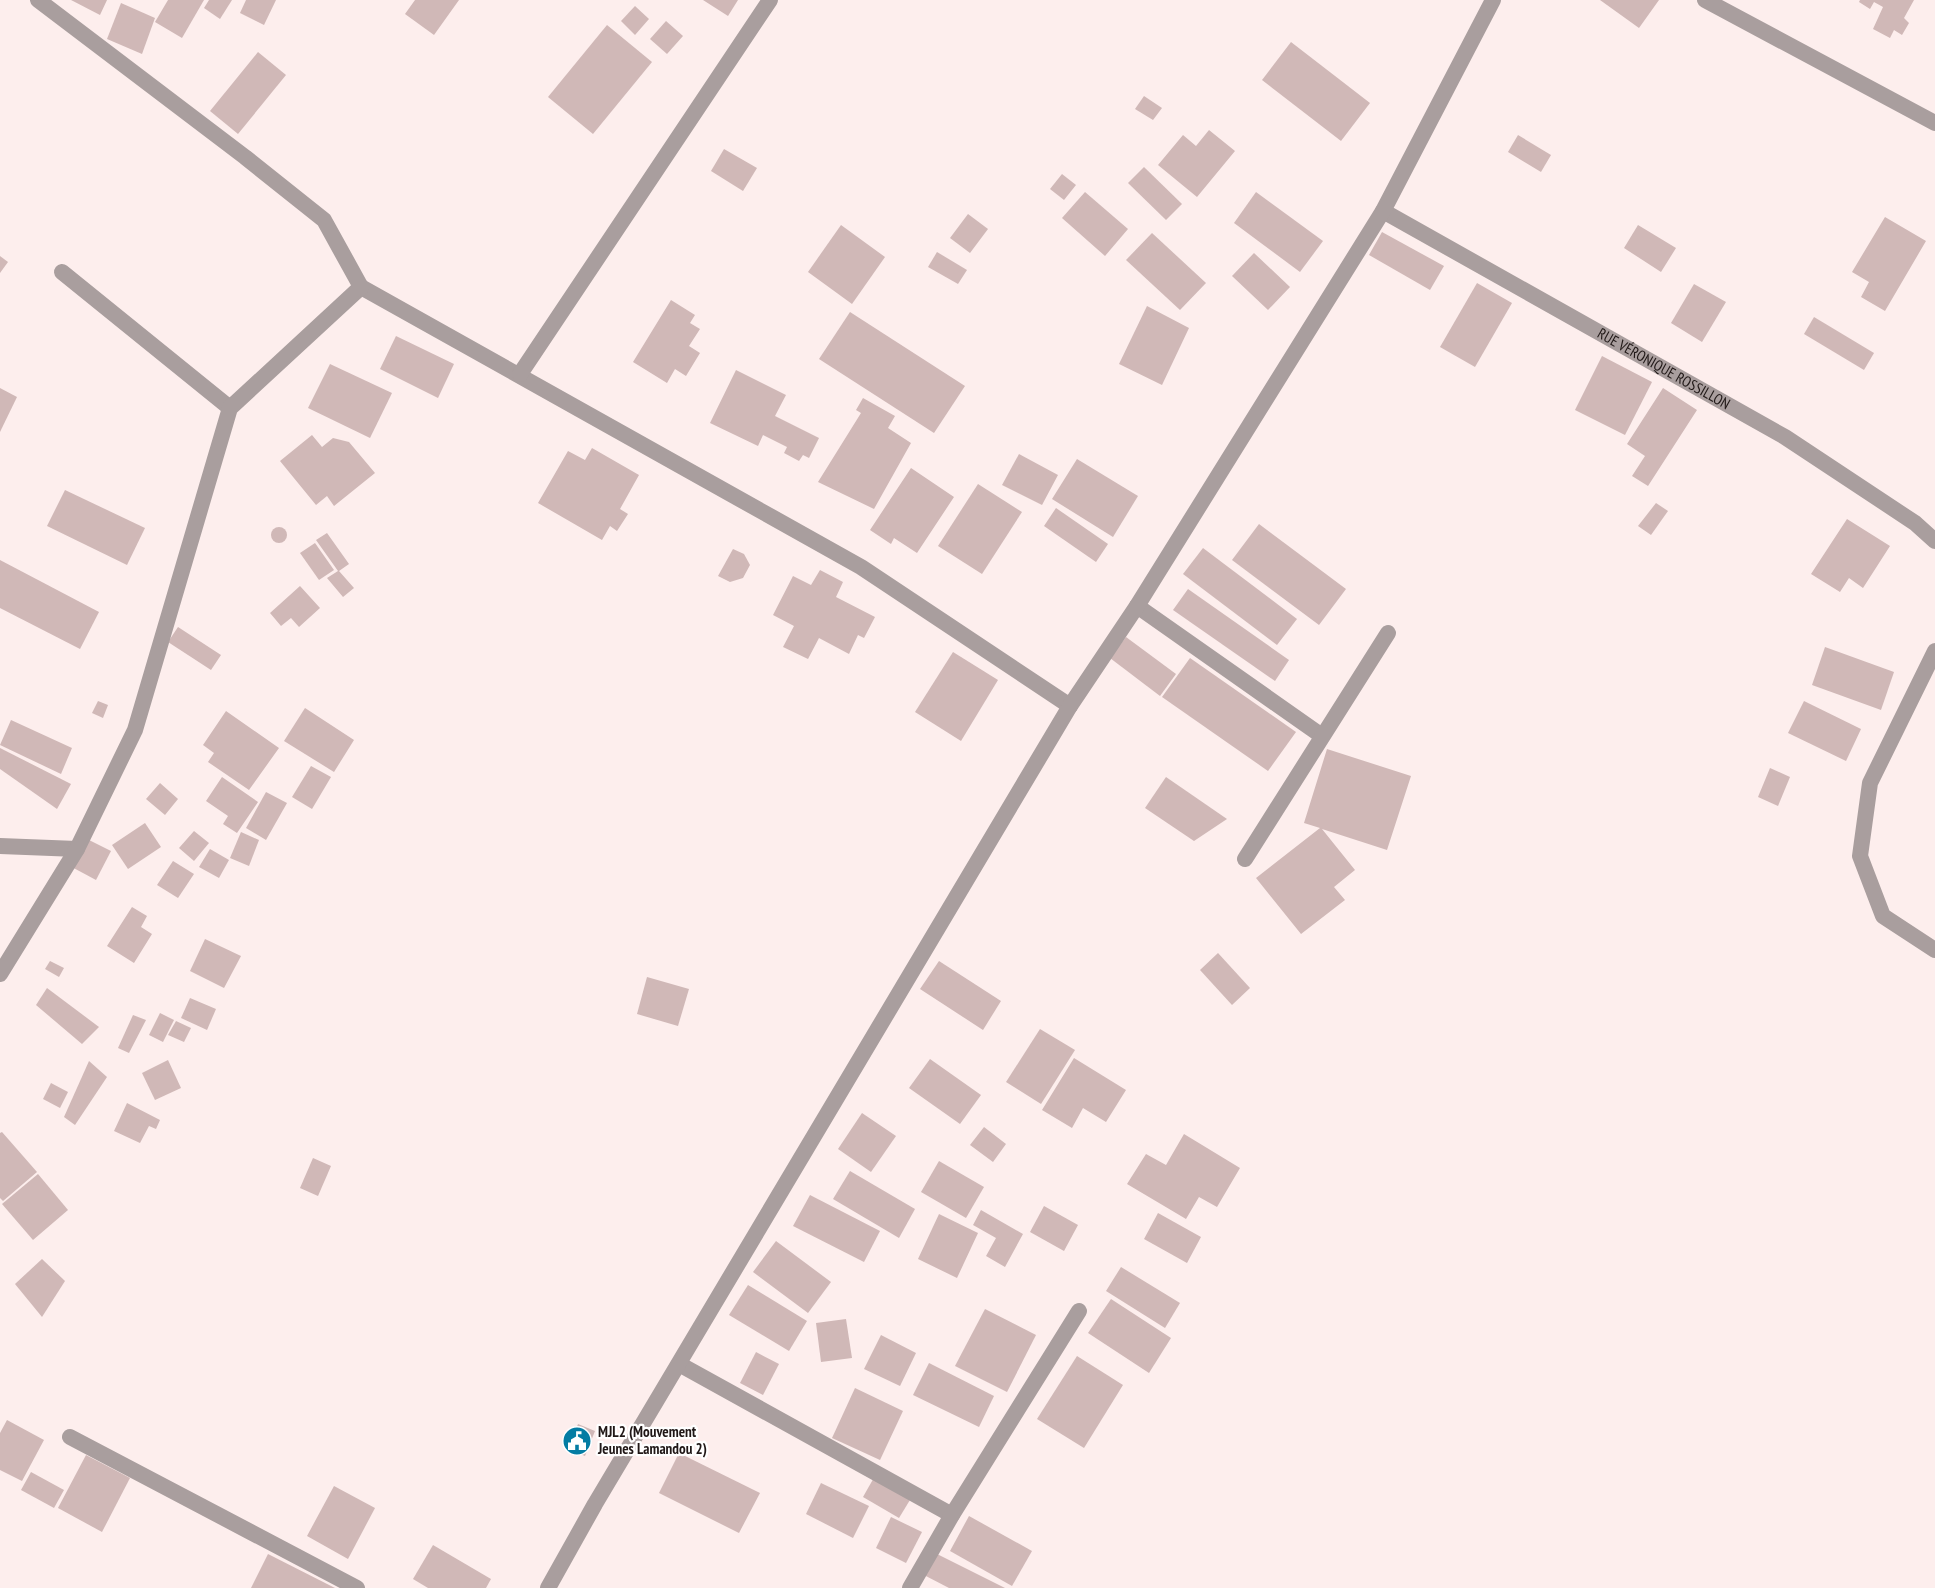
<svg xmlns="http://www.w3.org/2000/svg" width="1935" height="1588" font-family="'PT Sans Narrow',sans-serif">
<rect width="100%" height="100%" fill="#fdeeed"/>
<g fill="#d0b8b7">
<path d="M71 0H107L100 15Z"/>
<path d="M168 0H204L182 38 155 22Z"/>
<path d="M209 0H232L220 19 204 8Z"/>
<path d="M246 0H276L264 25 240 13Z"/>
<path d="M415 0H459L434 35 405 14Z"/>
<path d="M703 0H738L728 16Z"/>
<path d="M1600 0H1659L1639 28Z"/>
<path d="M1860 0H1914L1904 18 1909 23 1902 35 1894 30 1890 38 1873 29 1883 7 1874 2 1870 9 1859 2Z"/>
<path d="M121 3 155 18 142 54 107 39Z"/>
<path d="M635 6 649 19 635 35 621 21Z"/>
<path d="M666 21 683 36 667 54 650 39Z"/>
<path d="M607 25 652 62 593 134 548 97Z"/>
<path d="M1291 42 1370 103 1341 141 1262 80Z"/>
<path d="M258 52 286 75 238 134 210 111Z"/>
<path d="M1144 96 1162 108 1153 120 1135 109Z"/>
<path d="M1209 130 1235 151 1197 197 1158 165 1183 135 1196 146Z"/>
<path d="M1518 135 1551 155 1541 172 1508 152Z"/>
<path d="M724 149 757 168 743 191 711 171Z"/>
<path d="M1144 167 1182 204 1166 220 1128 183Z"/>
<path d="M1062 174 1076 185 1064 200 1050 189Z"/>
<path d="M1085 192 1128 229 1105 256 1062 218Z"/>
<path d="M1256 192 1323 241 1300 272 1234 223Z"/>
<path d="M968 214 988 229 970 253 950 238Z"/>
<path d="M1885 217 1926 241 1885 311 1861 297 1869 282 1852 272Z"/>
<path d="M841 225 885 257 852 304 808 272Z"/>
<path d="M1638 225 1676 248 1661 272 1624 248Z"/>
<path d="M1382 232 1444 266 1430 290 1369 255Z"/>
<path d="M1152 233 1206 283 1180 310 1126 260Z"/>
<path d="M937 252 967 270 958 284 928 267Z"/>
<path d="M1254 253 1290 287 1268 310 1232 276Z"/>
<path d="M0 256 8 262 0 273Z"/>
<path d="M1477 283 1512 303 1475 367 1440 347Z"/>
<path d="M1694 284 1726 302 1702 342 1671 323Z"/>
<path d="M671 300 695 315 690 323 700 329 689 346 700 353 686 376 675 369 667 383 633 362Z"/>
<path d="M1147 306 1189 328 1162 385 1119 364Z"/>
<path d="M850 312 965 386 934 433 819 359Z"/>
<path d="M1814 317 1874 353 1864 370 1804 334Z"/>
<path d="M396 336 454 364 438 398 380 369Z"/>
<path d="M1602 356 1652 382 1625 435 1575 410Z"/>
<path d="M330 364 392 393 370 438 308 408Z"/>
<path d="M736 370 786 395 775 416 819 438 809 458 803 455 799 461 784 453 787 447 763 435 758 446 710 423Z"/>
<path d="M0 388 17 397 0 432Z"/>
<path d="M1663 388 1697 410 1648 486 1632 476 1645 456 1627 444Z"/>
<path d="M863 398 895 416 888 428 911 443 874 509 818 482 861 413 856 410Z"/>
<path d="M312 435 322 447 333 438 349 442 375 473 334 506 327 496 316 505 280 461Z"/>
<path d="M592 448 639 475 620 509 628 514 617 531 610 526 602 540 538 503 568 451 585 460Z"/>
<path d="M1019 454 1058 475 1042 505 1002 485Z"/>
<path d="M1077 459 1138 496 1113 537 1052 499Z"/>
<path d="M911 468 954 497 917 553 894 538 891 544 870 530Z"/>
<path d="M978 484 1022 512 982 574 938 546Z"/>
<path d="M65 490 145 528 127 565 47 526Z"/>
<path d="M1656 503 1668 511 1651 535 1638 526Z"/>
<path d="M1056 508 1108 544 1096 562 1044 526Z"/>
<path d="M1847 519 1890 546 1863 588 1849 578 1840 592 1811 574Z"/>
<path d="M1259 524 1346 589 1319 625 1232 560Z"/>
<circle cx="279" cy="535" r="8"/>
<path d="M327 533 349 564 339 571 354 588 343 597 327 578 338 571 316 540Z"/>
<path d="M315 543 334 570 319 580 300 553Z"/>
<path d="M1203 548 1297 619 1277 645 1183 574Z"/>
<path d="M733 549 744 554 750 565 743 578 730 582 718 576Z"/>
<path d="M0 560 99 612 80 649 0 608Z"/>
<path d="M820 570 843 582 836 597 875 617 864 638 858 635 849 654 819 638 808 659 783 647 794 626 773 615 793 576 811 585Z"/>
<path d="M300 586 320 608 299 627 291 618 281 626 270 613Z"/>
<path d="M1188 589 1289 660 1275 681 1173 610Z"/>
<path d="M178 627 221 655 211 670 168 642Z"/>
<path d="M1126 637 1176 674 1160 696 1110 658Z"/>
<path d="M1825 647 1894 672 1881 710 1812 685Z"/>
<path d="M953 652 998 680 961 741 915 712Z"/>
<path d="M1190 658 1296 732 1268 771 1162 697Z"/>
<path d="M98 701 108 705 103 718 92 713Z"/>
<path d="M1804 701 1861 729 1846 761 1788 733Z"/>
<path d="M305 708 354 740 334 772 284 741Z"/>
<path d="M226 711 279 748 249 790 208 762 214 753 203 745Z"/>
<path d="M11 720 72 748 61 774 0 745Z"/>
<path d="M0 748 71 784 57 809 0 769Z"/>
<path d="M1327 749 1411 776 1387 850 1322 829 1355 870 1334 887 1345 900 1301 934 1256 878 1320 828 1304 823Z"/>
<path d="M311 766 331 777 312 809 292 797Z"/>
<path d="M1770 768 1790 777 1778 806 1758 797Z"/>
<path d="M222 777 258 802 237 833 223 824 228 816 206 801Z"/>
<path d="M1166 777 1227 819 1194 841 1145 808Z"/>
<path d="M160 783 178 799 165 815 146 799Z"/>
<path d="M266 792 287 803 266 840 246 828Z"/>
<path d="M145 823 161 847 128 869 112 845Z"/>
<path d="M194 831 209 843 194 861 179 848Z"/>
<path d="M241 832 259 840 249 866 230 858Z"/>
<path d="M83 837 111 851 96 880 68 865Z"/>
<path d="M210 849 229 860 219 878 199 867Z"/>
<path d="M173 861 194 874 178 898 157 885Z"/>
<path d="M132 907 147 916 141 927 152 934 134 963 107 946Z"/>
<path d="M205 939 241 956 224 988 190 971Z"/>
<path d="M1218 953 1250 988 1232 1005 1200 970Z"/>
<path d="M50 961 64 968 59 977 45 969Z"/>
<path d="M939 961 1001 1001 983 1030 920 989Z"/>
<path d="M647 977 689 989 678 1026 637 1014Z"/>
<path d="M47 988 99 1027 82 1044 36 1005Z"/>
<path d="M190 998 216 1009 207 1030 181 1018Z"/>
<path d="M160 1013 174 1020 163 1042 149 1035Z"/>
<path d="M133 1015 146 1020 129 1053 118 1048Z"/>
<path d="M176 1021 191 1028 184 1042 168 1035Z"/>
<path d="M1040 1029 1075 1050 1041 1104 1006 1082Z"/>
<path d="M1074 1058 1126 1090 1106 1122 1083 1108 1072 1128 1042 1110Z"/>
<path d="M930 1059 981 1095 960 1124 909 1088Z"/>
<path d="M168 1060 181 1088 155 1100 142 1073Z"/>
<path d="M89 1061 107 1077 75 1125 64 1117Z"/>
<path d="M51 1083 68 1092 60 1108 43 1099Z"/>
<path d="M127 1103 160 1120 156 1129 149 1126 140 1143 114 1131Z"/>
<path d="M862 1113 896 1136 871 1172 838 1149Z"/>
<path d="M984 1127 1006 1144 993 1162 970 1145Z"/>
<path d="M2 1132 37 1172 3 1201 0 1198V1133Z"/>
<path d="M1184 1134 1240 1168 1217 1207 1199 1197 1186 1219 1127 1184 1146 1154 1166 1165Z"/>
<path d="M313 1158 331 1166 318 1196 300 1188Z"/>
<path d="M939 1161 984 1187 966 1218 921 1192Z"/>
<path d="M850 1171 915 1209 899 1238 833 1199Z"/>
<path d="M38 1174 68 1210 33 1240 2 1204Z"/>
<path d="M810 1195 880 1231 864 1262 793 1226Z"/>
<path d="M1044 1206 1078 1225 1064 1251 1030 1232Z"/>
<path d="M981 1210 1023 1234 1005 1267 986 1256 996 1238 973 1225Z"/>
<path d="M1158 1213 1201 1237 1187 1263 1144 1239Z"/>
<path d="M939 1214 978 1233 957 1278 918 1259Z"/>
<path d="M776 1241 831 1282 808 1313 753 1272Z"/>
<path d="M42 1259 65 1281 42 1317 15 1284Z"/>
<path d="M1121 1267 1180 1303 1165 1328 1106 1291Z"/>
<path d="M748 1285 807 1321 789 1351 729 1315Z"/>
<path d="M1111 1299 1171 1338 1149 1373 1088 1333Z"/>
<path d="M985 1309 1036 1335 1007 1392 955 1366Z"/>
<path d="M846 1319 852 1358 821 1362 816 1323Z"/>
<path d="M881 1335 916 1353 900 1386 864 1369Z"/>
<path d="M756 1352 779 1364 763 1395 740 1383Z"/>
<path d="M1077 1356 1123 1385 1084 1448 1037 1419Z"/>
<path d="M929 1363 994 1396 979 1427 913 1395Z"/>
<path d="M855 1388 903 1411 880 1460 832 1438Z"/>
<path d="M7 1420 44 1440 22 1481 0 1470V1433Z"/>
<path d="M578 1424 595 1431 585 1456 568 1449Z"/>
<path d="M679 1453 760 1493 739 1533 659 1493Z"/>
<path d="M86 1455 130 1478 102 1532 58 1508Z"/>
<path d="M31 1472 64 1490 54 1508 21 1490Z"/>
<path d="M876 1474 913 1495 899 1518 863 1497Z"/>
<path d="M821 1483 869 1506 853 1538 806 1514Z"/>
<path d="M334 1486 375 1508 348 1559 307 1536Z"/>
<path d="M969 1516 1032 1551 1012 1586 950 1551Z"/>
<path d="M891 1517 922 1532 906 1563 876 1548Z"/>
<path d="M433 1545 491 1579 486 1588H428L413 1579Z"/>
<path d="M933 1552 1005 1588H949L922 1574Z"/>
<path d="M268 1554 335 1588H251Z"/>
</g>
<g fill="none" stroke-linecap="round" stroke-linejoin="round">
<g stroke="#a99e9e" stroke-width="16">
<path d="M1705 0 1935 123"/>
<path id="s1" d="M1383 211 1785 437 1915 523 1935 541"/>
<path d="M62 272 230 408"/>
<path d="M361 287 861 567 1070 706"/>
<path d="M520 374 770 0"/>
<path d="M1137 606 1322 736"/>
<path d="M1935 651 1870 783 1860 856 1883 916 1935 950"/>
<path d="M0 846 77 849"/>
<path d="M1245 859 1388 633"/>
<path d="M0 974 77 849 135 730 230 408 361 287 324 220 245 157 38 0"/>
<path d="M679 1364 952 1515"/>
<path d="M70 1437 357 1588"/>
<path d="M548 1588 595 1504 1070 706 1137 606 1383 211 1493 0"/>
<path d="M910 1588 952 1515 1079 1311"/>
</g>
</g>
<defs>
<g id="civic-disc" transform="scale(1.5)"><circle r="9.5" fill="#047ca3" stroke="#fff"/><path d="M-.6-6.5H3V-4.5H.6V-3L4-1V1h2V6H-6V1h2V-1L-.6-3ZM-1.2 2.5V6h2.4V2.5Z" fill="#fff"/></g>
</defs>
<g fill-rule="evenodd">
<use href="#civic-disc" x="577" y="1441"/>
</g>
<g text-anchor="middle" stroke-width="4.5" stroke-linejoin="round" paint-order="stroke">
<g font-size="15" fill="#201817" stroke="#fff">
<text dy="5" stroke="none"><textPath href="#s1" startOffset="322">RUE VÉRONIQUE ROSSILLON</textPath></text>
</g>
<g font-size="15" font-weight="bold" fill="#201817" stroke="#fff" text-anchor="start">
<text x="598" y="1437">MJL2 (Mouvement<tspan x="598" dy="17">Jeunes Lamandou 2)</tspan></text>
</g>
</g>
</svg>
